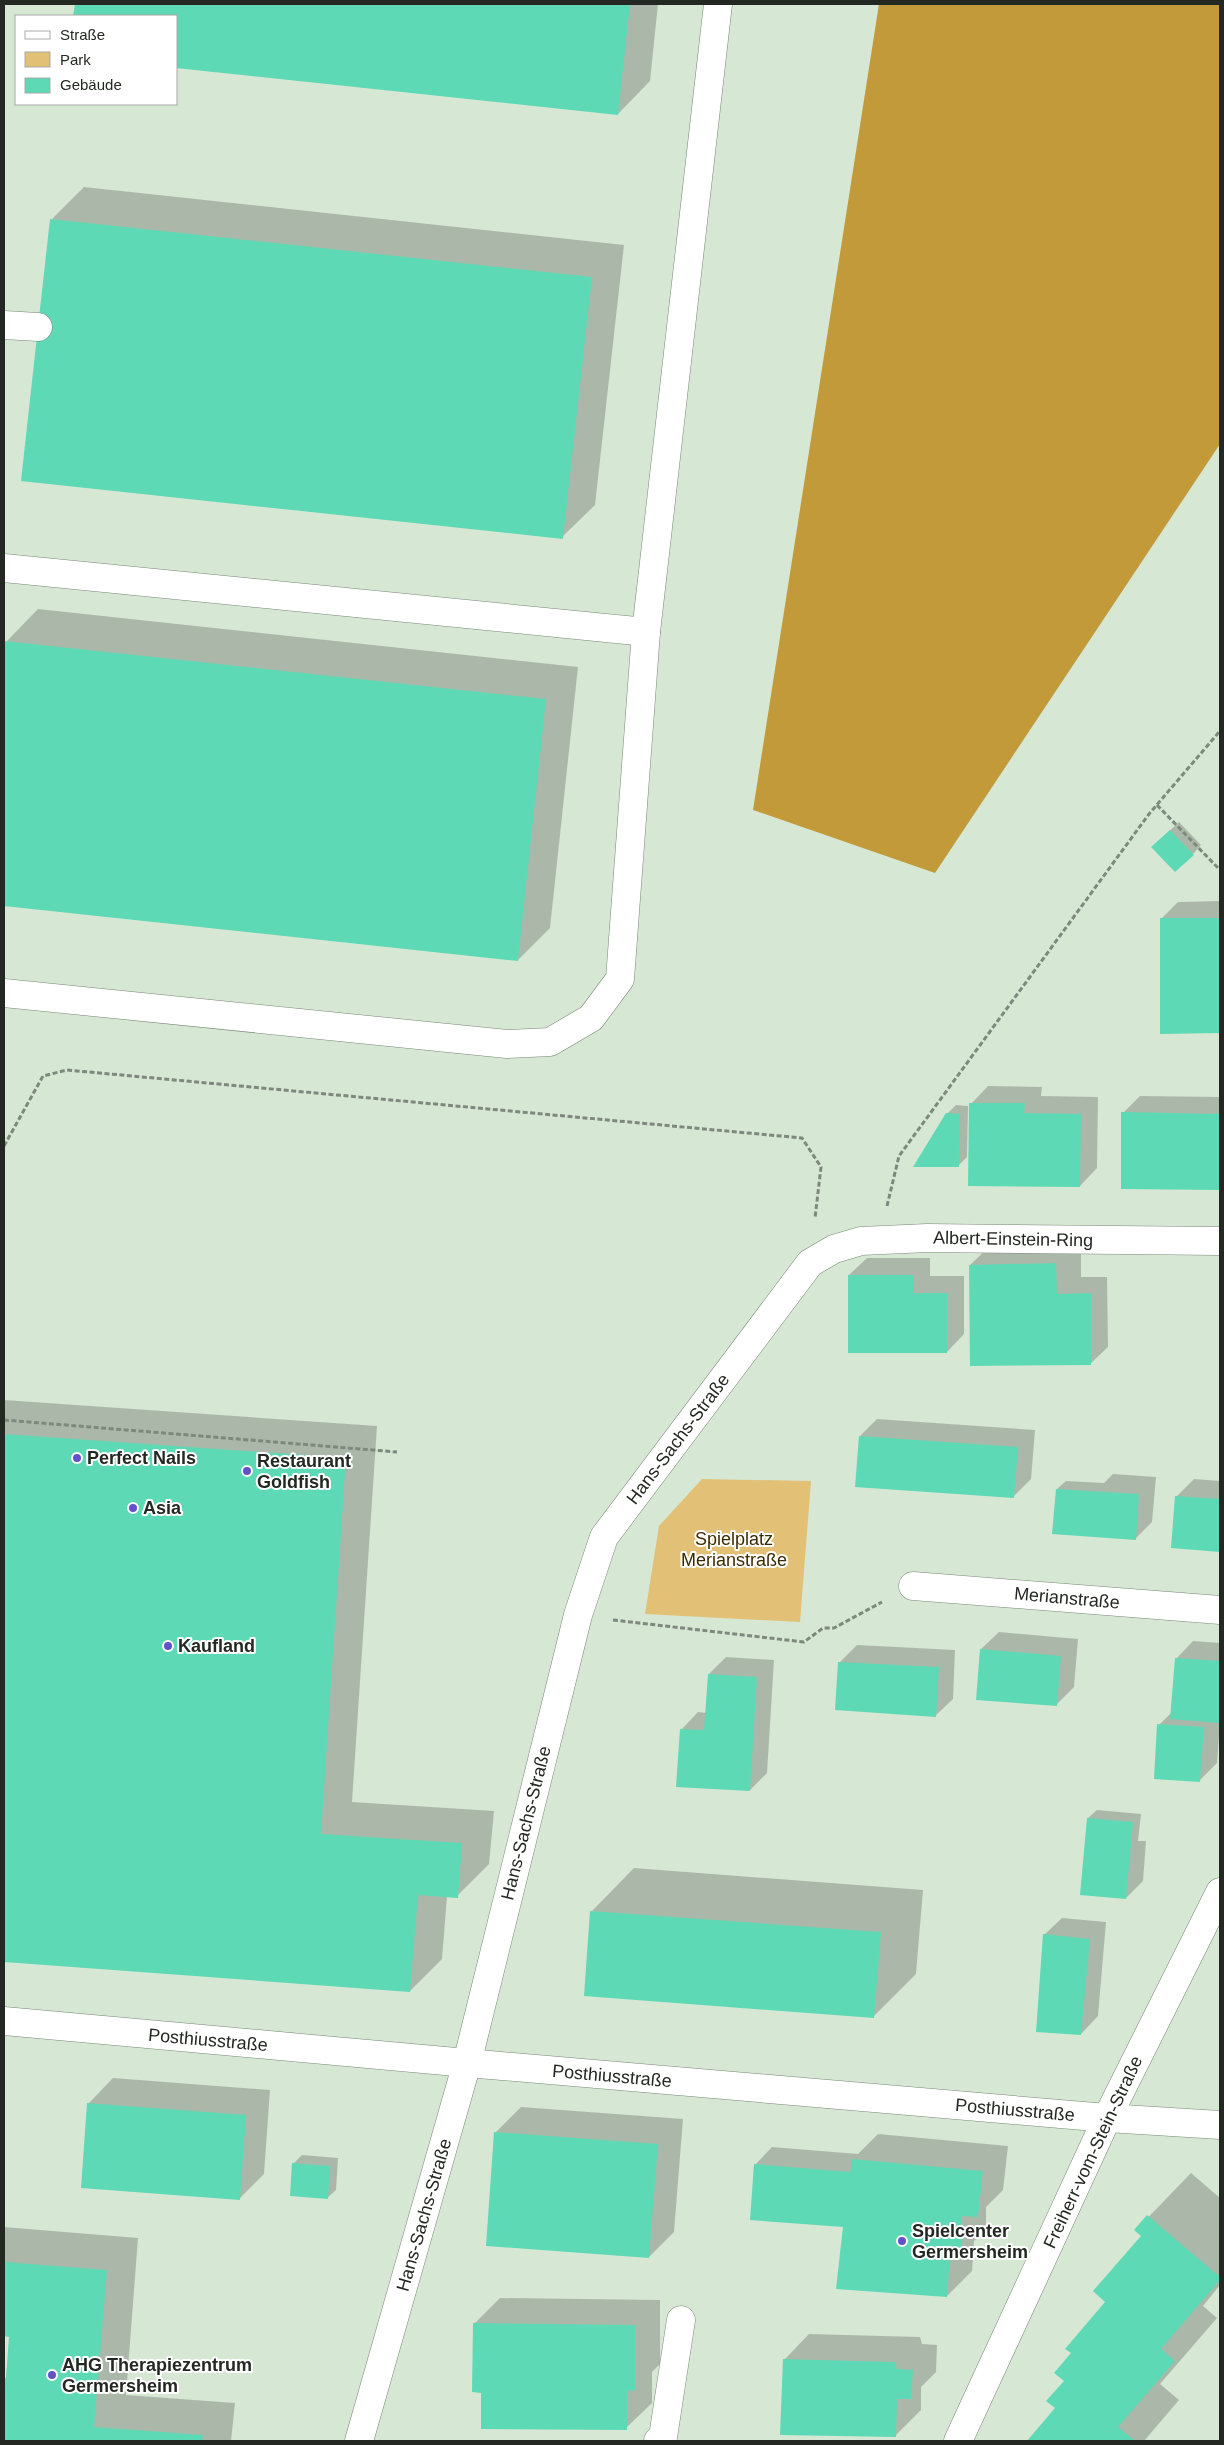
<svg xmlns="http://www.w3.org/2000/svg" width="1224" height="2445" font-family="Arial,sans-serif">
<rect width="100%" height="100%" fill="#d6e7d4"/>
<path fill="#e2c075" d="M702 1479 811 1481 800 1622 645 1614 659 1526Z"/>
<path fill="#c39a39" d="M879 4H1220V444L935 873 753 810Z"/>
<g fill="#0003">
<path d="M76 4H658L650 81 618 114 176 16H75Z"/>
<path d="M84 187 624 245 595 505 562 537 52 219Z"/>
<path d="M38 609 578 667 550 928 518 960 4 905V659L6 642Z"/>
<path d="M1179 822 1201 845 1193 854 1161 839Z"/>
<path d="M1220 901V1032L1162 1033 1161 919 1178 902Z"/>
<path d="M988 1086 1042 1087 1041 1096 1098 1097 1097 1168 1080 1186 971 1104Z"/>
<path d="M1140 1096 1220 1097V1189L1122 1188 1123 1113Z"/>
<path d="M956 1105 968 1106 967 1157 958 1166 947 1114Z"/>
<path d="M1081 1238V1277H1107L1108 1347 1090 1364 970 1265 996 1240Z"/>
<path d="M867 1258H930V1276H964V1334L947 1352 849 1275Z"/>
<path d="M4 1400 377 1426 352 1802 494 1811 489 1864 457 1896H447L442 1959 410 1991 4 1961Z"/>
<path d="M877 1419 1035 1430 1031 1479 1014 1496 860 1436Z"/>
<path d="M1113 1474 1156 1477 1152 1522 1135 1539 1057 1489 1066 1481 1104 1483Z"/>
<path d="M1194 1479 1220 1481V1551L1172 1547 1177 1496Z"/>
<path d="M999 1632 1078 1639 1074 1687 1056 1705 981 1649Z"/>
<path d="M1193 1641 1220 1643V1722L1217 1763 1200 1780 1159 1725 1172 1712 1176 1659Z"/>
<path d="M857 1645 955 1650 953 1699 935 1716 839 1663Z"/>
<path d="M726 1657 774 1660 767 1773 750 1790 681 1730 698 1712 707 1713 709 1674Z"/>
<path d="M1097 1810 1141 1814 1138 1841H1146L1143 1881 1126 1898 1081 1894 1088 1818Z"/>
<path d="M634 1868 923 1890 916 1974 874 2016 592 1911Z"/>
<path d="M1062 1918 1106 1922 1098 2016 1081 2034 1044 1935Z"/>
<path d="M113 2078 270 2090 264 2174 239 2199 88 2104Z"/>
<path d="M521 2107 683 2119 674 2232 649 2257 496 2132Z"/>
<path d="M878 2134 1008 2146 1003 2190 986 2207V2229L974 2241 972 2271 947 2296 755 2165 772 2147 858 2154Z"/>
<path d="M302 2155 338 2158 336 2190 327 2198 293 2164Z"/>
<path d="M1191 2173 1220 2198V2285L1203 2306 1217 2318 1160 2384 1179 2400 1144 2441H1028L1057 2408 1073 2353 1107 2302 1143 2236 1136 2230Z"/>
<path d="M4 2227 138 2238 126 2395 235 2403 231 2441H4V2378H7L11 2335H4Z"/>
<path d="M500 2298 660 2300V2364L652 2372V2403L626 2428 482 2392 474 2324Z"/>
<path d="M809 2334 920 2337 922 2344 937 2345 936 2372 921 2387V2410L895 2436 784 2360Z"/>
</g>
<g fill="#5ed9b5">
<path d="M75 4H630L618 115 176 68V16H73Z"/>
<path d="M50 219 592 277 563 539 21 481Z"/>
<path d="M4 641 546 699 518 961 4 906Z"/>
<path d="M1170 830 1194 855 1175 872 1151 847Z"/>
<path d="M1160 918H1220V1033L1160 1034Z"/>
<path d="M969 1103H1025L1024 1113 1081 1114 1080 1187 968 1186Z"/>
<path d="M1121 1112 1220 1114V1190L1121 1189Z"/>
<path d="M946 1113 960 1114 959 1167H913Z"/>
<path d="M1056 1263 1057 1294 1091 1293V1365L970 1366 969 1265Z"/>
<path d="M848 1275H914V1293H947V1353H848Z"/>
<path d="M4 1434 346 1458 321 1834 462 1843 458 1898 418 1895 410 1992 4 1962Z"/>
<path d="M859 1436 1018 1447 1014 1498 855 1487Z"/>
<path d="M1056 1489 1139 1494 1136 1540 1052 1534Z"/>
<path d="M1175 1496 1220 1499V1552L1171 1548Z"/>
<path d="M980 1649 1061 1656 1057 1706 976 1700Z"/>
<path d="M1175 1658 1220 1661V1723L1170 1719Z"/>
<path d="M838 1662 939 1667 936 1717 835 1710Z"/>
<path d="M708 1674 757 1677 750 1791 676 1787 680 1729 704 1730Z"/>
<path d="M1157 1724 1204 1727 1200 1782 1154 1779Z"/>
<path d="M1087 1818 1133 1822 1126 1899 1080 1895Z"/>
<path d="M590 1911 881 1932 874 2018 584 1996Z"/>
<path d="M1043 1934 1090 1939 1081 2035 1036 2032Z"/>
<path d="M87 2103 246 2115 240 2200 81 2188Z"/>
<path d="M494 2132 658 2144 649 2258 486 2246Z"/>
<path d="M852 2159 983 2171 978 2217 961 2216 962 2255 950 2257 947 2297 836 2289 843 2227 750 2220 754 2164 850 2172Z"/>
<path d="M292 2163 330 2166 328 2199 290 2196Z"/>
<path d="M1147 2215 1220 2277V2280L1161 2349 1175 2361 1118 2427 1135 2441H1027L1055 2408 1046 2401 1064 2381 1054 2373 1071 2353 1065 2349 1105 2302 1093 2291 1141 2236 1134 2230Z"/>
<path d="M4 2262 107 2270 94 2427 203 2435 202 2441H4V2405L9 2337 4 2336Z"/>
<path d="M473 2323 635 2325V2390L627 2391V2430L481 2429V2393L472 2392Z"/>
<path d="M783 2359 895 2362 897 2369 913 2370 911 2399H897L896 2437 780 2435Z"/>
</g>
<g fill="none" stroke-linecap="round" stroke-linejoin="round">
<g stroke="#788876" stroke-width="29">
<g id="minor">
<path d="M4 325 38 327"/>
<path d="M4 568 646 632"/>
<path d="M4 993 507 1044 550 1042 591 1018 620 979 646 632 718 4"/>
<path d="M913 1586 1220 1610"/>
<path d="M4 2021 467 2063 1107 2118 1220 2125"/>
<path d="M359 2441 467 2063 578 1615 604 1537 810 1263 834 1249 861 1241 927 1238 1220 1241"/>
<path d="M658 2441 663 2437 681 2320"/>
<path d="M958 2441 1107 2118 1220 1892"/>
</g>
</g>
<g stroke="#7d897c" stroke-width="3" stroke-dasharray="5 2.5" stroke-linecap="butt">
<path d="M1157 805 1220 870"/>
<path d="M4 1146 43 1076 67 1070 802 1138 821 1167 815 1218"/>
<path d="M887 1206 899 1156 1149 814 1220 731"/>
<path d="M4 1420 397 1452"/>
<path d="M613 1620 804 1642 823 1628H834L882 1602"/>
</g>
<use href="#minor" stroke="#fff" stroke-width="28"/>
</g>
<g fill="#6351ca" stroke="#fff" stroke-width="2">
<circle cx="77" cy="1458" r="5"/>
<circle cx="247" cy="1471" r="5"/>
<circle cx="133" cy="1508" r="5"/>
<circle cx="168" cy="1646" r="5"/>
<circle cx="902" cy="2241" r="5"/>
<circle cx="52" cy="2375" r="5"/>
</g>
<g text-anchor="middle" stroke-width="4" stroke-linejoin="round" paint-order="stroke">
<g font-size="18" fill="#232922" stroke="#fff">
<text transform="translate(1013 1239) rotate(1)" y="6">Albert-Einstein-Ring</text>
<text transform="translate(678 1439) rotate(-53)" y="6">Hans-Sachs-Straße</text>
<text transform="translate(1067 1598) rotate(5)" y="6">Merianstraße</text>
<text transform="translate(526 1823) rotate(-76)" y="6">Hans-Sachs-Straße</text>
<text transform="translate(208 2040) rotate(5)" y="6">Posthiusstraße</text>
<text transform="translate(612 2076) rotate(5)" y="6">Posthiusstraße</text>
<text transform="translate(1015 2110) rotate(5)" y="6">Posthiusstraße</text>
<text transform="translate(1093 2152) rotate(-65)" y="6">Freiherr-vom-Stein-Straße</text>
<text transform="translate(424 2215) rotate(-74)" y="6">Hans-Sachs-Straße</text>
</g>
<g font-size="18" font-weight="bold" fill="#232922" stroke="#fff" text-anchor="start">
<text x="87" y="1464">Perfect Nails</text>
<text x="257" y="1467">Restaurant<tspan x="257" dy="21">Goldfish</tspan></text>
<text x="143" y="1514">Asia</text>
<text x="178" y="1652">Kaufland</text>
<text x="912" y="2237">Spielcenter<tspan x="912" dy="21">Germersheim</tspan></text>
<text x="62" y="2371">AHG Therapiezentrum<tspan x="62" dy="21">Germersheim</tspan></text>
</g>
<g font-size="18" fill="#3c2b01" stroke="#fff">
<text x="734" y="1545">Spielplatz<tspan x="734" dy="21">Merianstraße</tspan></text>
</g>
</g>
<rect width="1224" height="2445" fill="none" stroke="#232922" stroke-width="10"/>
<rect x="15" y="15" width="162" height="90" fill="#ffffff" stroke="#a7a9a7"/>
<rect x="25" y="31" width="25" height="8" fill="#ffffff" stroke="#a7a9a7"/>
<text x="60" y="40" font-size="15" fill="#232922">Straße</text>
<rect x="25" y="52" width="25" height="15" fill="#e2c075" stroke="#a7a9a7"/>
<text x="60" y="65" font-size="15" fill="#232922">Park</text>
<rect x="25" y="78" width="25" height="15" fill="#5ed9b5" stroke="#a7a9a7"/>
<text x="60" y="90" font-size="15" fill="#232922">Gebäude</text>
</svg>
